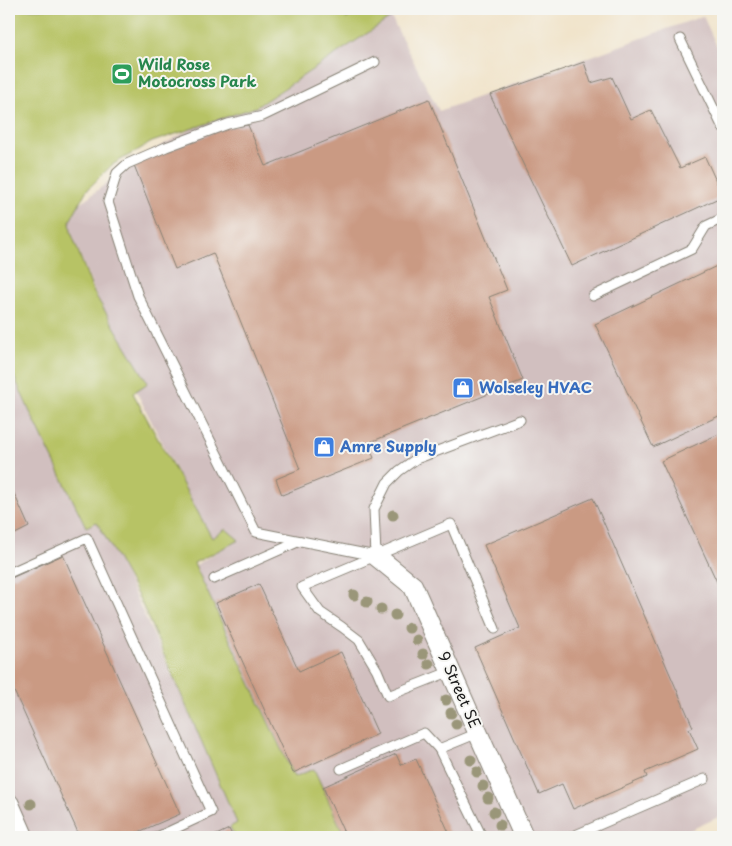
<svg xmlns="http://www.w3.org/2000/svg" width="732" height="846" font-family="'Playpen Sans',sans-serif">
<rect width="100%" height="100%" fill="#f6f6f2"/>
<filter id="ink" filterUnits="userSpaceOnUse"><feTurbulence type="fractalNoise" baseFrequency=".02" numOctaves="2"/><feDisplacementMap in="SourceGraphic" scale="10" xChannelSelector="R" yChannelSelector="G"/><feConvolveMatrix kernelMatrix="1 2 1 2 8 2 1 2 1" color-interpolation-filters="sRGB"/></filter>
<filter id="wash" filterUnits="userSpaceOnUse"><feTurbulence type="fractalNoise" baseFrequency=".0096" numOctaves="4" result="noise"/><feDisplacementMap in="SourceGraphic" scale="20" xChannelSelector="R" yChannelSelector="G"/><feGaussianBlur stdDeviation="1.12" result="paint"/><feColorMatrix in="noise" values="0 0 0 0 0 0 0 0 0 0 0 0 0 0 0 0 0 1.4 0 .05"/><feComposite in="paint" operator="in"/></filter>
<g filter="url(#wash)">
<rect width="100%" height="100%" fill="#f1e4cb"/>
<g fill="#d1bfbf">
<path d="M703 16 723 60V815L675 837H319L194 566 217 552 122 363 65 215 141 157 391 17 439 111Z"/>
<path d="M9 340 125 574 247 837H9Z"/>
</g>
<path fill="#b7c365" stroke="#6a7040" d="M9 9H352L346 19 365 9H400L401 11 256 107 152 142 112 165 86 191 70 221 71 232 93 291 148 383 133 393 212 538 226 529 239 540 194 563 294 777 314 769 345 837H235L230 827 237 823 140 600 97 522 86 527 29 410 9 365Z"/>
<g id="blocks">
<g fill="#ca9a83">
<path d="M584 62 591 83 612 77 631 119 651 110 680 168 705 157 723 196 572 266 490 95Z"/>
<path d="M429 99 507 290 489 297 523 380 368 443 374 458 282 495 276 479 300 469 213 253 175 269 134 165 225 128 248 125 265 166Z"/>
<path d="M723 263V414L653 447 595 324Z"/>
<path d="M723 432V595L661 461Z"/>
<path d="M9 482 29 527 9 537Z"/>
<path d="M593 498 693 727 689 729 698 749 645 772 647 777 573 809 562 784 539 794 475 648 520 628 484 545Z"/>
<path d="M63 555 180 814 127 837H80L9 680V579Z"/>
<path d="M259 584 299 671 341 652 378 734 293 773 216 603Z"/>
<path d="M396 754 401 765 416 759 451 837H346L323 787Z"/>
<path d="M229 829 233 837H212Z"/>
</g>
</g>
</g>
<g filter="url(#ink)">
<use href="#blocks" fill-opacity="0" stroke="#868074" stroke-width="1"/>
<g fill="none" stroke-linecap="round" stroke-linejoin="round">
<g stroke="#868074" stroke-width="11">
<g id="lane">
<path d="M680 39 723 128"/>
<path d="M375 62 263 116 228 124 166 147 127 164 117 173 108 202 138 296 256 532 376 556"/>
<path d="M593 296 692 249 706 226 723 218"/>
<path d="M376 556 374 509 387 483 399 471 416 459 520 420"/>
<path d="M9 573 87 538 211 812 157 837"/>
<path d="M214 579 300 541"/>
<path d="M451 671 388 696 377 670 359 640 342 627 320 612 302 587 451 524 495 629"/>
<path d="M439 749 482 837"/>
<path d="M341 769 424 733 439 749 478 733"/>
<path d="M571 837 705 779"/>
</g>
</g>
<g stroke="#868074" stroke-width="21">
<g id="street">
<path d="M376 556 413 586 524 837"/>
<path d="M9 803 24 837"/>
</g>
</g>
<use href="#lane" stroke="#fff" stroke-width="9"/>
<use href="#street" stroke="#fff" stroke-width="19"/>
</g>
<g fill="#9a9679">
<circle cx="393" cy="515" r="5.5"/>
<circle cx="354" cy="595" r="5.5"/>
<circle cx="367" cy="602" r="5.5"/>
<circle cx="381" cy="609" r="5.5"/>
<circle cx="395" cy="615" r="5.5"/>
<circle cx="409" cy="628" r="5.5"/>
<circle cx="417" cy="640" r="5.5"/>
<circle cx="423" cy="654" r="5.5"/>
<circle cx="429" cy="664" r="5.5"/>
<circle cx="446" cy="700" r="5.5"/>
<circle cx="451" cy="713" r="5.5"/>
<circle cx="456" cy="724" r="5.5"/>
<circle cx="471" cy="760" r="5.5"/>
<circle cx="477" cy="772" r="5.5"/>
<circle cx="483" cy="786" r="5.5"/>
<circle cx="488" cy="798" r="5.5"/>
<circle cx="31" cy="804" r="5.5"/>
<circle cx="494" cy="812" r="5.5"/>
<circle cx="500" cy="825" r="5.5"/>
</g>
</g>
<defs>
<g id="stadium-square" transform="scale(1.125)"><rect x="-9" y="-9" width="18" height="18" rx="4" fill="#2e9e5b" stroke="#f6f6f2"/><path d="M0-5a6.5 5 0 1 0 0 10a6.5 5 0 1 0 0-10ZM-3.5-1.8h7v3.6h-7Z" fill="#fff"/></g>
<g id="shop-square" transform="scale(1.125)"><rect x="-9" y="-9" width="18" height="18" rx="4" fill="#3f7fe0" stroke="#f6f6f2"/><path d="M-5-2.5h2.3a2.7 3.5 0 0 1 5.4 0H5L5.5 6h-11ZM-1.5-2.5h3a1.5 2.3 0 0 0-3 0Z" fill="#fff"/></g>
</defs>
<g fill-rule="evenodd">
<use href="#stadium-square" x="122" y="74"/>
<use href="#shop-square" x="463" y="388"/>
<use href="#shop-square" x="324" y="447"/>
</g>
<g text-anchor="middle" stroke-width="4" stroke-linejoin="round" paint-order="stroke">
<g font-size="15" font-weight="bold" fill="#27864d" stroke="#f6f6f2" text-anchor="start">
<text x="138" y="70">Wild Rose<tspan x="138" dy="17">Motocross Park</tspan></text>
</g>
<g font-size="15" font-weight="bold" fill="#366cbe" stroke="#f6f6f2" text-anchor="start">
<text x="479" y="393">Wolseley HVAC</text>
<text x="340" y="452">Amre Supply</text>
</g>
<g font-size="15" fill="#1c1c1c" stroke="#f6f6f2">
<text transform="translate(459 690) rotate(66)" y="5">9 Street SE</text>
</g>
</g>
<rect width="732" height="846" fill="none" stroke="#f6f6f2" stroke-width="30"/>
</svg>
